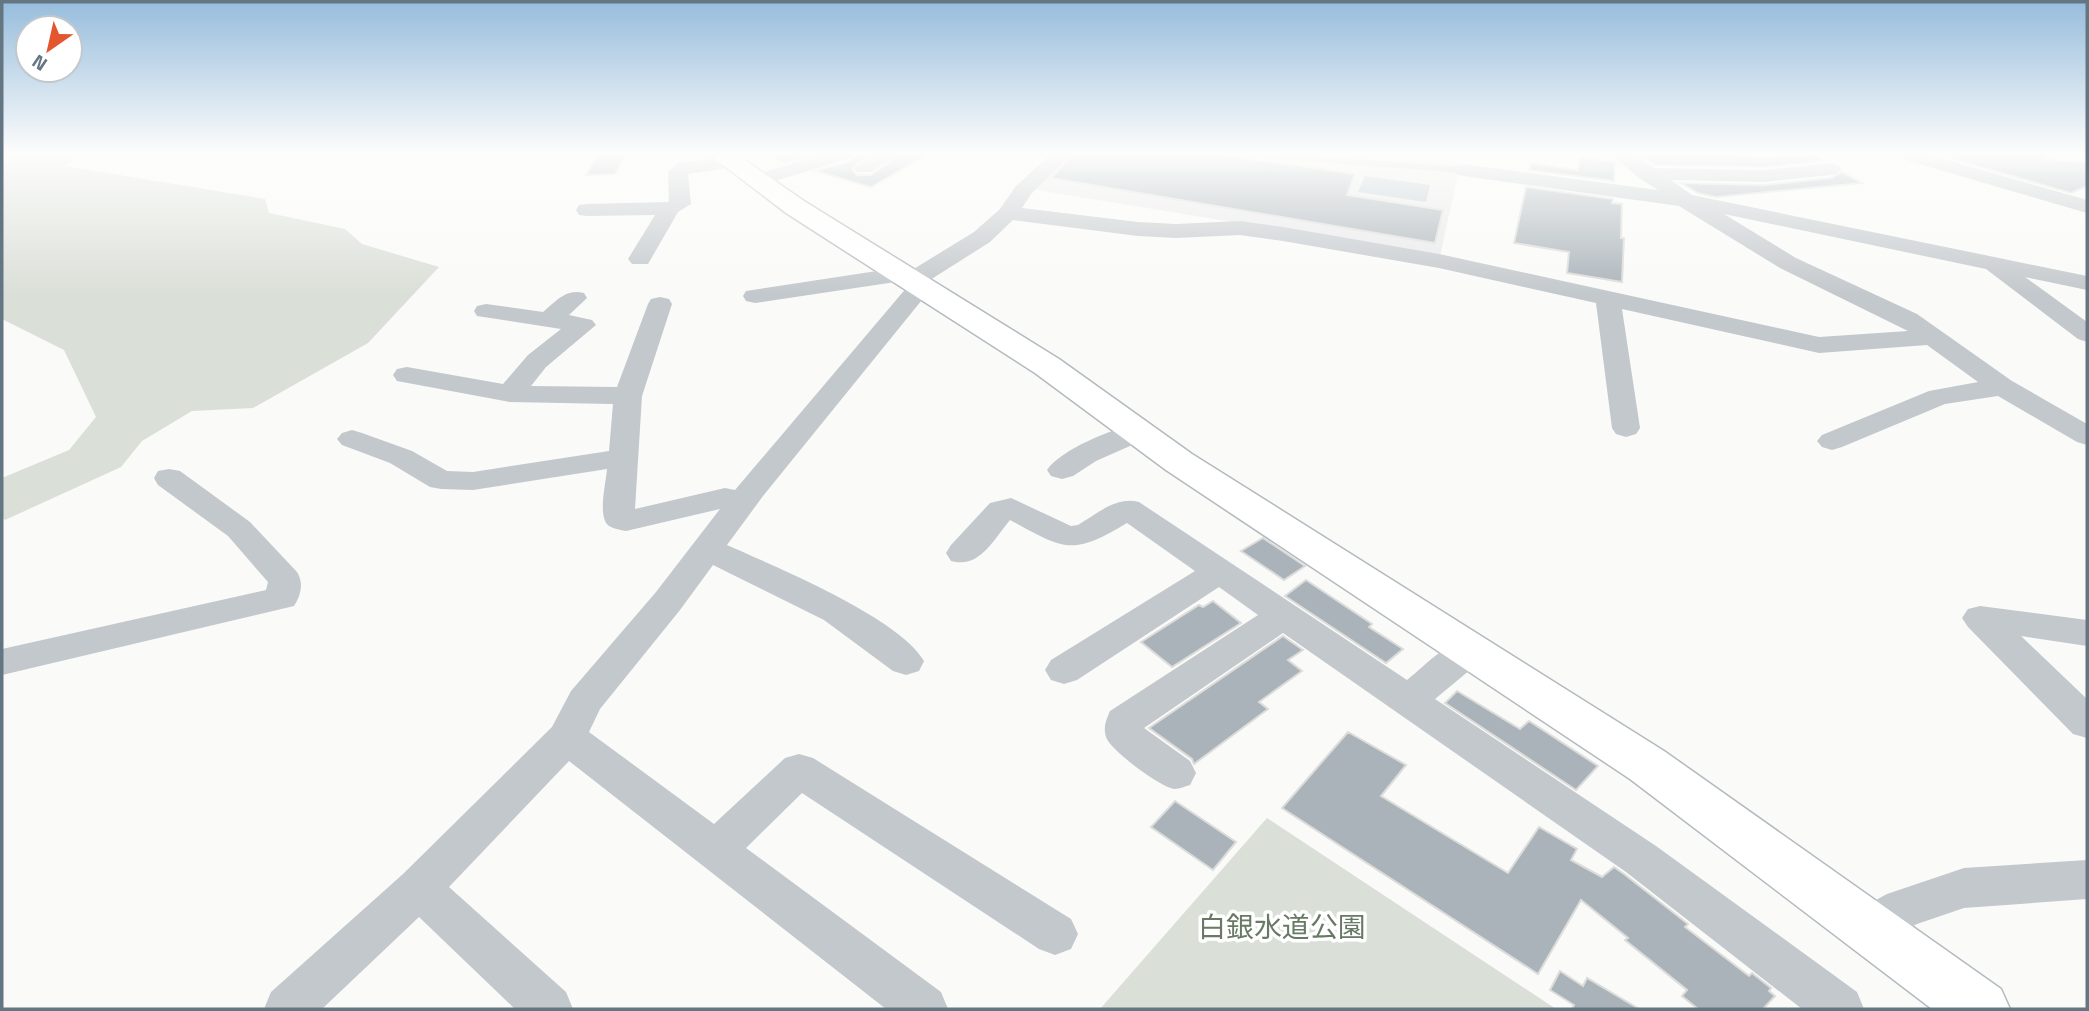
<svg xmlns="http://www.w3.org/2000/svg" width="2089" height="1011" font-family="'Titillium Web','Noto Sans JP',sans-serif">
<rect width="100%" height="100%" fill="#fafaf8"/>
<path fill="#e8e9e9" d="M1068 154H1459L1457 178 1440 256 1031 189Z"/>
<g fill="#dadfd7">
<path d="M2 154H82L65 166 265 199 269 213 345 229 362 244 439 267 368 343 253 408 192 411 142 441 121 467 5 520 2 517V478L69 450 96 417 64 350 2 319Z"/>
<path d="M1267 818 1556 1009H1100Z"/>
</g>
<path fill="#bbc7cb" d="M1365 176 1430 185 1426 202 1358 192Z"/>
<g fill="#aab3b9" stroke="#dcdcda" stroke-width="2">
<path d="M598 154H626L615 174 586 175Z"/>
<path d="M776 154H816L786 163 775 160Z"/>
<path d="M857 154H871L853 166 852 170 857 175H871L901 154H928L871 187 816 171 852 161Z"/>
<path d="M1074 154H1215L1355 174 1347 195 1443 210 1435 243 1051 178Z"/>
<path d="M1637 154H1717L1761 158 1815 155 1825 161 1764 167 1655 165Z"/>
<path d="M1947 154H2047L2048 157 2043 159 2087 162V186L2071 193 1946 157Z"/>
<path d="M1580 157 1615 162 1614 181 1529 170 1531 163 1578 170Z"/>
<path d="M1842 172 1862 183 1716 197 1698 193 1681 183 1764 185 1831 178Z"/>
<path d="M1526 187 1613 199 1612 203 1622 204 1621 238H1624L1622 282 1567 273 1569 252 1514 243Z"/>
<path d="M1263 538 1305 566 1284 580 1241 551Z"/>
<path d="M1306 580 1372 624 1369 627 1403 649 1386 663 1285 596Z"/>
<path d="M1213 601 1241 623 1172 667 1141 642 1199 605 1203 607Z"/>
<path d="M1283 636 1303 650 1288 660 1302 671 1259 702 1268 709 1194 764 1192 759 1149 728Z"/>
<path d="M1457 691 1520 729 1529 721 1598 766 1576 790 1445 703Z"/>
<path d="M1348 732 1406 765 1381 796 1508 873 1539 827 1577 849 1571 860 1602 877 1614 867 1624 874 1688 924 1685 927 1706 943 1749 976 1752 973 1771 988 1769 991 1775 996 1763 1009H1698L1682 996 1687 990 1625 940 1628 938 1581 900 1538 974 1282 808Z"/>
<path d="M1175 801 1236 842 1213 870 1151 827Z"/>
<path d="M1560 971 1583 986 1587 978 1639 1009H1572L1574 1005 1550 990Z"/>
</g>
<g fill="none" stroke-linecap="round" stroke-linejoin="round">
<g stroke="#b3babf" stroke-width="3">
<path id="secondary" d="M709 154H736L804 201 1059 359 1192 454 1664 751 2001 989 2010 1009H1932L1630 779 1166 470 1035 373 786 213Z"/>
</g>
<path fill="#c3c8cc" fill-rule="evenodd" d="M1250 154H1289L1463 167 1468 170 1463 173 1255 157Z"/>
<g fill="#c3c8cc" fill-rule="evenodd">
<path d="M824 154H854L851 158 758 186 751 184 748 180 751 176Z"/>
<path d="M875 154H899L871 172H857L854 168Z"/>
<path d="M1051 154H1072L1031 194 1022 208 1138 222 1176 224 1240 221 1283 227 1439 254 1819 337 1908 331 1780 268 1679 206 1463 176 1456 174 1453 170 1456 166 1463 164 1658 190 1639 178 1611 154H1633L1654 168 1764 170 1831 163 1838 165 1841 169 1838 173 1831 175 1764 182 1671 180 1692 195 2087 276V290L2025 277 2087 322V342L2078 339 1986 269 1724 214 1796 258 1917 314 2012 381 2087 424V445L2077 442 1998 396 1945 404 1842 447 1832 450 1822 447 1817 441 1822 435 1929 391 1978 382 1927 345 1819 353 1622 309 1640 428 1636 434 1626 437 1616 434 1612 428 1596 303 1439 268 1283 241 1240 235 1176 238 1138 236 1013 220 990 242 930 280 934 285 930 290 763 496 727 545C774 566 900 618 924 661L919 671 906 675 893 671 824 620 713 565 680 610 600 709 589 732 714 824 785 758 799 754 813 758 1071 919 1078 934 1071 949 1055 955 1039 949 802 793 746 848 941 992 948 1009H886L569 761 449 887 566 992 573 1009H515L419 917 322 1009H264L271 992 403 874 552 727 571 691 656 592 720 509 626 531C621 530 614 529 609 526 597 517 606 483 607 469L473 490 441 489 430 487 390 463 342 445 337 439 342 433 352 430 362 433 412 451 447 471 473 472 609 451 613 404 510 402 397 381 393 375 397 369 407 367 503 384 528 355 561 329 477 316 474 311 477 306 486 304 543 312C556 301 566 288 584 293L587 298 569 315 592 320 596 325 546 367 531 386 617 387 648 304 651 299 660 297 669 299 672 304 642 396 635 509 725 488 735 490 908 286 902 281 755 303 746 301 743 296 746 291 903 267 912 270 974 232 1000 209 1016 186Z"/>
<path d="M1896 154H1926L2087 200V213L1899 158Z"/>
<path d="M732 156 739 158 742 162 739 166 688 174 691 204 678 212 648 264H632L628 259 655 215 587 216 579 215 576 210 579 205 587 204 667 202 669 201 668 172 678 163Z"/>
<path d="M1138 423 1148 426 1152 432 1148 438 1096 461 1073 476 1062 479 1051 476 1047 470C1061 449 1113 429 1138 423Z"/>
<path d="M169 469 180 471 250 522 297 572C304 583 301 595 294 606L2 675V649L266 590 268 582 228 536 158 485 154 478 158 471Z"/>
<path d="M1011 498 1071 526 1078 525C1097 514 1116 496 1139 502L1407 680C1429 663 1453 633 1482 642L1487 651 1482 660 1435 699 1656 846 1857 992 1864 1009H1802L1626 872 1283 633 1144 728 1190 761 1196 773 1190 785C1186 786 1179 789 1175 789 1161 788 1110 750 1106 737 1103 727 1106 720 1110 711L1258 615 1219 587 1077 680 1064 684 1051 680 1045 670 1051 660 1195 571 1127 523C1071 557 1064 549 1010 520 993 540 980 569 951 561L946 553 951 545 990 503Z"/>
<path d="M1980 606 2087 620V646L2021 636 2087 699V738L2073 734 1968 627 1962 618 1968 609Z"/>
<path d="M2087 860V899L1964 908 1917 924 1870 948 1854 942 1847 927 1854 912 1887 894 1964 868Z"/>
</g>
<use href="#secondary" fill="#fff" fill-rule="evenodd"/>
</g>
<linearGradient id="sky" x2="0" y2="1"><stop stop-color="#96bcdc"/><stop offset="0.52" stop-color="#fdfdfc"/><stop offset="1" stop-color="#fdfdfc" stop-opacity="0"/></linearGradient>
<rect width="2089" height="295" fill="url(#sky)"/>
<g text-anchor="middle" stroke-width="7" stroke-linejoin="round" paint-order="stroke">
<g font-size="28" fill="#687a64" stroke="#fff">
<text x="1282" y="937">白銀水道公園</text>
</g>
</g>
<rect width="2089" height="1011" fill="none" stroke="#657683" stroke-width="7"/>
<g transform="translate(49 49) rotate(214)"><circle r="33" fill="#ffffff" stroke="#c1c8cd" stroke-width="2"/>
<path d="M0-5L12 26L0 18L-12 26Z" fill="#e4572e"/>
<text y="-10" font-size="19" font-weight="bold" text-anchor="middle" fill="#657683">N</text>
</g>
</svg>
